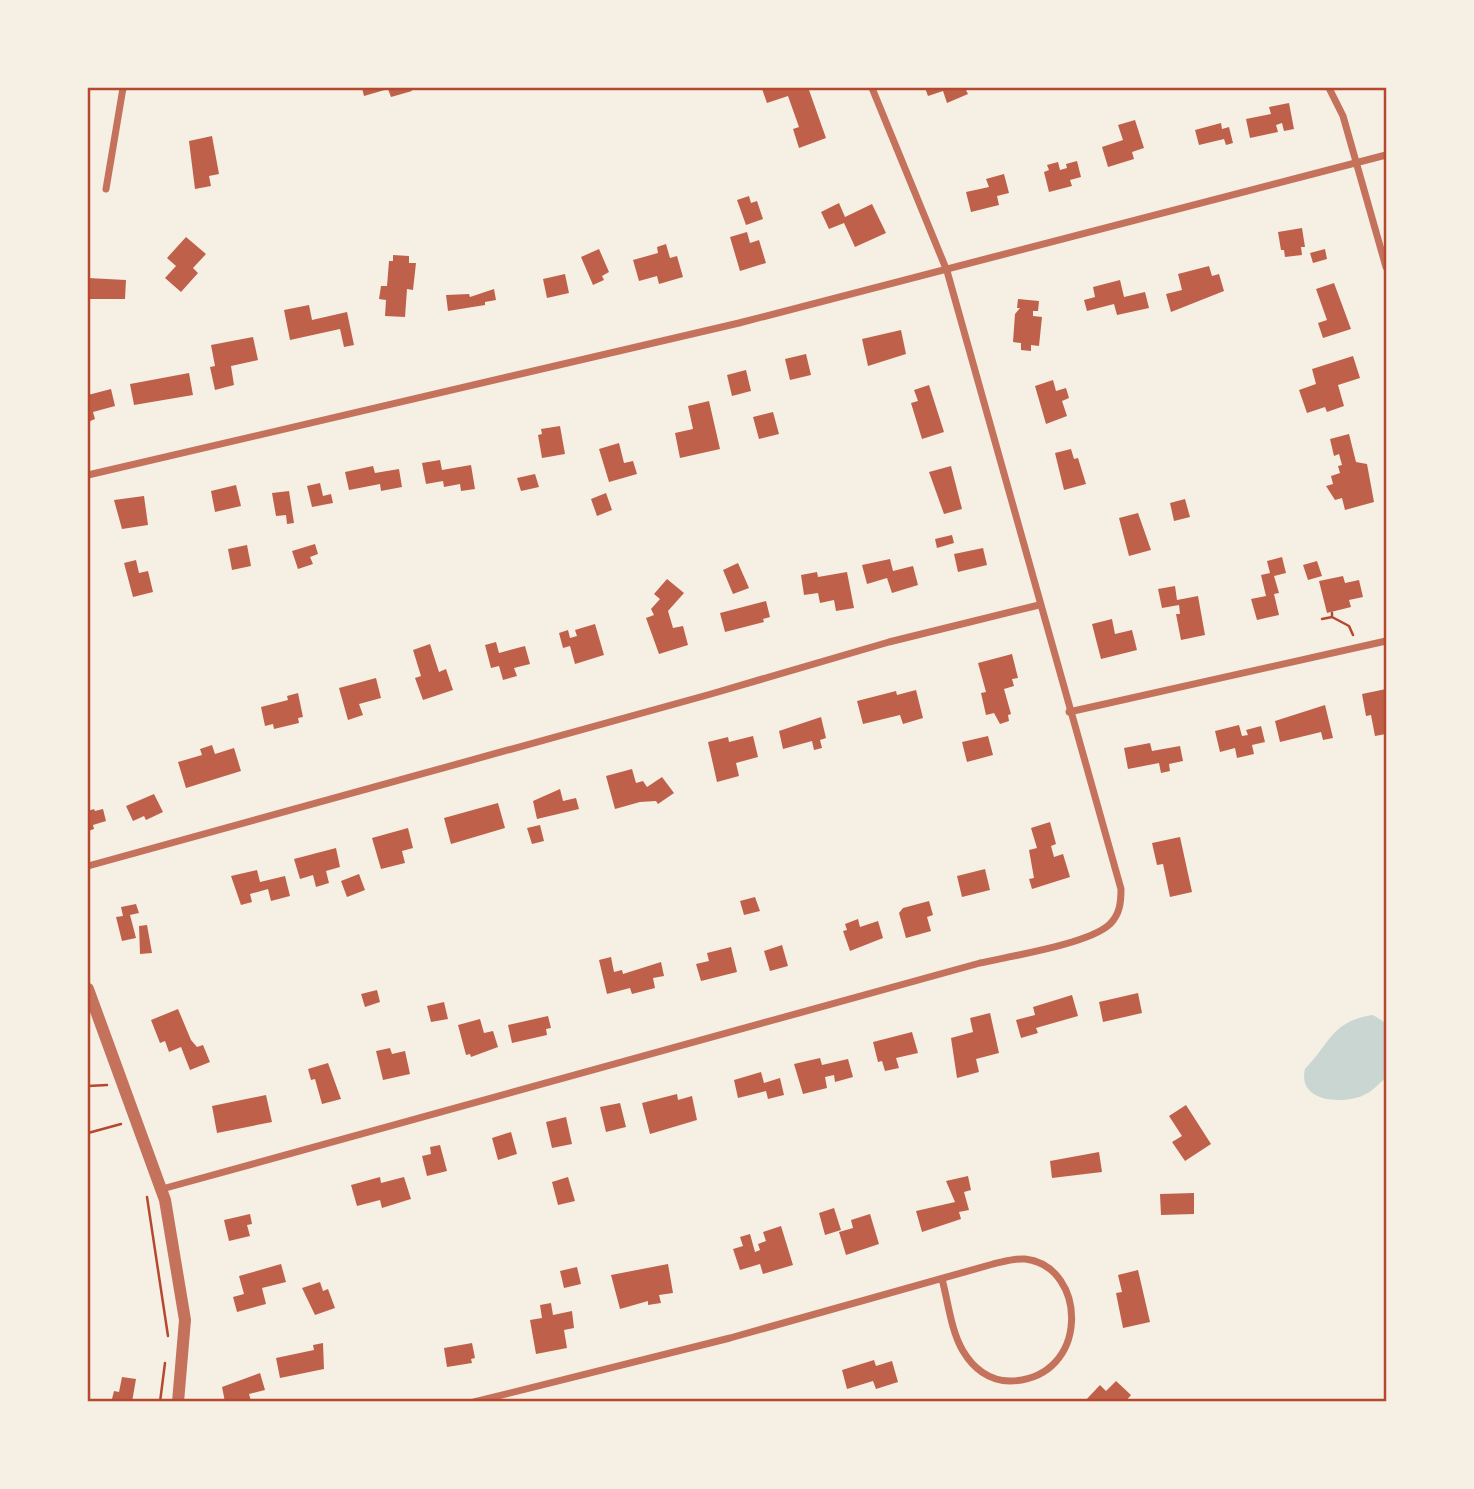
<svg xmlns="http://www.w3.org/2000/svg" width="1474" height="1489" font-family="'Work Sans',sans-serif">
<rect width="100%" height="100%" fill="#f6efe4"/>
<path fill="#c9d6d2" d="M1373 1015 1386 1023V1078C1379 1083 1372 1092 1364 1095 1342 1105 1297 1102 1305 1069 1331 1042 1332 1021 1373 1015Z"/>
<g fill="#bf614a">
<path d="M362 88H411L412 91 391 97 388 89 364 96Z"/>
<path d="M767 88H814L809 90 826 138 799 148 793 129 799 127 788 96 767 103 762 89Z"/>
<path d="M925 88H965L968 94 947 103 943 91 928 96Z"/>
<path d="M1289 103 1294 129 1284 131 1282 123 1276 125 1278 132 1250 138 1246 119 1271 114 1269 107Z"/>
<path d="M1135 120 1144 148 1132 152 1134 159 1108 167 1102 147 1123 140 1118 125Z"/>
<path d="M1221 123 1222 129 1229 127 1233 143 1226 145 1224 139 1199 145 1195 130Z"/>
<path d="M212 136 219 174 209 176 211 186 195 189 189 141Z"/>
<path d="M1077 161 1081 177 1070 180 1072 186 1049 192 1044 172 1049 170 1047 165 1058 162 1060 170 1067 168 1066 164Z"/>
<path d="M1004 174 1009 193 997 196 999 205 971 212 966 192 989 187 986 179Z"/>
<path d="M749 196 751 203 757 201 763 219 746 225 737 200Z"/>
<path d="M839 203 845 217 872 204 886 233 855 247 844 223 829 229 821 212Z"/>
<path d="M1302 228 1305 247H1301L1302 255 1285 257 1284 250H1281L1278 232Z"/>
<path d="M747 232 750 243 759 240 766 263 740 271 730 237Z"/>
<path d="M186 237 206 254 193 268 198 273 181 292 165 278 176 266 167 258Z"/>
<path d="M666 244 670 258 677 256 683 277 659 284 657 276 639 281 633 260 658 253 657 247Z"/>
<path d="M599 249 609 272 602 276 604 280 593 285 581 257Z"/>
<path d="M1325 249 1327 259 1313 263 1310 253Z"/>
<path d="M393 255 409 256V263H416L413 290 407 289 405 317 385 316 386 300 379 299 381 286H387L389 261H393Z"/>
<path d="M1209 266 1212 276 1219 274 1224 291 1171 312 1166 294 1182 290 1178 274Z"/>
<path d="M565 274 569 293 547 298 543 279Z"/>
<path d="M88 278 126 280 125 299H88Z"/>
<path d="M1120 280 1124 297 1145 292 1149 308 1117 315 1114 304 1087 311 1084 300 1095 297 1093 287Z"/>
<path d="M1334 283 1351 329 1323 338 1318 323 1327 320 1316 289Z"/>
<path d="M494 289 496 300 485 302V305L448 311 446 295 469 294 470 297Z"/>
<path d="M1018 299 1039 301 1038 311H1033V316L1042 317 1039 346 1031 345V351L1021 350V343L1013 342 1015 314 1020 308H1017Z"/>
<path d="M309 305 312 320 347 312 354 345 344 347 340 329 290 340 284 310Z"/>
<path d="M901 330 906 354 868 366 862 339Z"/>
<path d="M253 337 258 360 231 366 234 385 215 390 210 367 215 366 211 345Z"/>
<path d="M806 354 811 375 790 380 785 359Z"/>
<path d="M1353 356 1360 378 1338 385 1344 406 1327 412 1325 407 1307 413 1299 390 1316 384 1312 369Z"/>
<path d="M746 370 751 391 732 396 727 375Z"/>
<path d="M189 373 193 395 134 405 130 384Z"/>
<path d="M1053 380 1056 391 1066 388 1069 398 1062 401 1067 416 1046 424 1035 386Z"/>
<path d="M929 385 944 432 922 439 911 403 918 401 914 390Z"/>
<path d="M111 389 115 406 93 412 95 419 88 422V395Z"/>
<path d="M709 401 720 449 680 458 675 433 693 429 688 406Z"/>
<path d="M773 412 779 434 759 439 753 417Z"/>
<path d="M560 426 565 454 542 458 538 435 542 434 541 429Z"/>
<path d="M1349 434 1356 462 1367 464 1374 502 1345 510 1342 498 1335 500 1326 486 1333 484 1331 476 1340 473 1338 466 1342 465 1339 454 1334 456 1330 439Z"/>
<path d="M619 443 624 463 633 461 637 474 609 482 599 449Z"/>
<path d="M1071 449 1074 459 1078 458 1086 484 1064 490 1055 453Z"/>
<path d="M440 460 442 470 471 465 475 489 461 491 460 484 444 487 443 481 426 484 422 463Z"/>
<path d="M373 466 375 473 399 469 402 487 381 491 380 484 349 490 345 472Z"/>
<path d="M951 466 962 509 944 514 929 472Z"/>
<path d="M535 474 539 487 521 491 517 478Z"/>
<path d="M320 483 323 496 331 494 333 503 312 507 307 486Z"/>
<path d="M236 485 241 506 215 512 211 491Z"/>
<path d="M289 491 294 523 287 524 286 515 276 516 272 493Z"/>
<path d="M606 493 612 510 597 516 591 499Z"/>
<path d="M144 496 148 525 122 529 114 500Z"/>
<path d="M1185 499 1190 517 1174 521 1170 503Z"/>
<path d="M1138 513 1151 550 1129 556 1119 518Z"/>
<path d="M952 535 954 543 937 548 935 539Z"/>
<path d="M315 544 318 554 310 557 313 564 298 569 292 551Z"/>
<path d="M247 545 251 566 232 570 228 549Z"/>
<path d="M983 548 987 565 958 572 954 554Z"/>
<path d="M1282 557 1286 573 1274 576 1279 593 1274 594 1279 615 1257 620 1251 599 1266 596 1261 575 1270 573 1267 561Z"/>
<path d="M890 559 893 571 913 566 918 585 892 593 887 578 867 584 862 565Z"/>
<path d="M136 560 139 573 148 571 153 592 133 597 124 563Z"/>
<path d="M1317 561 1322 576 1308 580 1303 565Z"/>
<path d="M738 563 749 588 733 594 723 570Z"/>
<path d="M817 572 818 577 847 572 854 608 836 611 834 600 820 603 818 593 804 595 801 575Z"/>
<path d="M1343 576 1345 583 1359 580 1363 597 1349 600 1351 607 1327 613 1319 581Z"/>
<path d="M667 579 684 593 668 611 673 628 683 626 688 645 659 654 646 618 654 615 651 609 660 599 654 594Z"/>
<path d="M1175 586 1177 600 1198 596 1205 635 1181 640 1176 614H1180L1179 605 1162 608 1158 589Z"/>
<path d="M766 601 770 617 763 619 764 622 725 632 720 613Z"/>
<path d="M1112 619 1115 634 1132 630 1137 650 1101 659 1092 624Z"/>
<path d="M595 624 604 655 575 664 570 646 563 648 559 633 568 630 570 638 577 636 575 630Z"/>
<path d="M496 642 499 653 525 646 530 664 514 668 517 676 503 680 499 666 491 668 485 645Z"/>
<path d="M430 644 439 672 446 669 453 690 423 700 415 678 421 676 413 650Z"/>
<path d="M1012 654 1018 678 1012 679 1014 686 1004 689 1011 714 1008 715 1009 721 1000 724 994 713 986 715 981 693 986 692 978 663Z"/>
<path d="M376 678 381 698 359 704 363 715 348 720 339 688Z"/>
<path d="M1386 689V734L1375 736 1371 715 1366 716 1362 694Z"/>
<path d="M916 690 923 718 903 724 900 715 863 724 857 701 896 691 897 695Z"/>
<path d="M298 693 303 717 298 718 299 723 274 729 273 724 265 726 261 707 288 700 287 696Z"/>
<path d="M1325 705 1333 738 1323 740 1321 732 1280 742 1275 721Z"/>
<path d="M821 717 826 738 820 740 822 748 814 750 812 741 783 749 779 731Z"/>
<path d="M1239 725 1242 736 1248 735 1246 730 1261 726 1265 742 1252 745 1254 754 1237 758 1235 748 1220 752 1215 731Z"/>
<path d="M753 736 758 757 736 763 739 776 717 782 708 742 728 737 729 742Z"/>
<path d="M988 736 993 755 967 762 962 742Z"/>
<path d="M1150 743 1152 751 1180 746 1183 761 1169 764 1170 771 1161 773 1159 763 1128 769 1124 748Z"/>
<path d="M212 745 215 754 234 748 241 771 186 788 178 762 202 755 200 749Z"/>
<path d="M632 769 636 783 643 781 647 787 662 777 674 793 658 804 656 801 640 802 615 809 606 776Z"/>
<path d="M560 789 563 801 576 798 579 809 537 819 533 801Z"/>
<path d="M154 794 163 812 146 820 144 816 133 821 126 806Z"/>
<path d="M498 803 505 828 451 844 444 818Z"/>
<path d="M94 809 95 811 103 809 106 821 93 825 94 829 88 831V811Z"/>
<path d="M1050 822 1056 844 1051 846 1054 857 1063 854 1070 877 1032 889 1029 879 1034 878 1029 850 1037 848 1031 828Z"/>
<path d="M540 825 544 841 532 844 527 828Z"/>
<path d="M408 828 413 848 402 851 405 863 381 869 372 838Z"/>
<path d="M1180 837 1192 892 1170 897 1163 864 1157 865 1152 843Z"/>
<path d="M336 848 340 867 326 871 329 883 316 887 313 875 300 879 294 859Z"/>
<path d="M985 869 990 890 962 897 957 876Z"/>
<path d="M257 870 260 882 285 876 290 896 271 901 268 889 250 894 252 902 241 905 231 876Z"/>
<path d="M359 874 365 890 347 897 341 881Z"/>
<path d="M755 897 760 911 744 915 740 901Z"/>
<path d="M929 901 933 915 927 917 931 931 906 938 899 913 903 908Z"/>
<path d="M136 904 139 913 130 915 136 938 122 941 116 917 123 916 121 907Z"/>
<path d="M858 919 860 927 878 921 883 938 850 951 843 931 847 930 845 924Z"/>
<path d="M147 925 152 953 140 954 139 926Z"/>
<path d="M782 945 788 966 770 971 764 951Z"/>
<path d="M731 947 737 972 701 981 696 964 709 961 707 953Z"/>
<path d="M611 957 614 972 622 970 623 974 661 962 664 976 653 978 655 988 632 994 630 988 607 994 599 960Z"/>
<path d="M377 990 380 1002 365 1007 361 994Z"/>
<path d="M1138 993 1142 1013 1103 1022 1099 1002Z"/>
<path d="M1072 995 1078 1016 1036 1028 1038 1033 1021 1038 1016 1020 1035 1015 1033 1007Z"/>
<path d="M444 1002 448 1019 431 1022 427 1006Z"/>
<path d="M178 1009 191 1040 197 1047 203 1045 210 1062 190 1070 181 1047 169 1052 165 1041 160 1043 151 1020Z"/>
<path d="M990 1013 999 1053 976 1059 979 1072 957 1078 951 1038 973 1032 970 1018Z"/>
<path d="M548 1016 551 1028 546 1029 547 1035 512 1043 508 1025Z"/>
<path d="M480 1019 484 1033 493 1031 498 1047 471 1057 470 1054 466 1055 458 1025Z"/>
<path d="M912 1032 918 1053 896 1058 899 1068 885 1071 882 1061 878 1062 873 1042Z"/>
<path d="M390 1048 392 1054 405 1051 410 1074 383 1080 376 1051Z"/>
<path d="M820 1058 822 1065 848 1059 853 1077 835 1082 834 1075 825 1077 827 1088 803 1094 794 1064Z"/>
<path d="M328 1063 341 1099 322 1104 315 1079 311 1080 308 1069Z"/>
<path d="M761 1072 764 1083 780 1078 784 1095 768 1099 766 1091 738 1098 734 1080Z"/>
<path d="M677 1094 678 1100 692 1096 697 1120 650 1134 642 1103Z"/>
<path d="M266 1095 272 1122 217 1133 212 1106Z"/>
<path d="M620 1103 626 1127 606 1132 600 1107Z"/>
<path d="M1186 1105 1211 1144 1185 1161 1172 1142 1182 1136 1169 1116Z"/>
<path d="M566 1117 572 1144 552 1148 546 1122Z"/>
<path d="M511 1132 517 1154 498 1160 492 1138Z"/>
<path d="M440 1145 447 1171 427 1176 422 1156 431 1154 430 1147Z"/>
<path d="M1099 1152 1102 1172 1052 1178 1050 1161Z"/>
<path d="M968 1176 971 1190 964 1192 969 1210 959 1212 961 1219 922 1232 916 1211 955 1202 946 1181Z"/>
<path d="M380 1177 381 1183 404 1177 411 1199 382 1208 380 1200 357 1206 351 1185Z"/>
<path d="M568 1177 575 1201 558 1205 552 1182Z"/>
<path d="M1194 1193V1214L1161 1215 1160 1194Z"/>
<path d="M834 1208 841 1230 825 1235 819 1213Z"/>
<path d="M250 1214 252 1224 247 1225 250 1236 229 1241 224 1220Z"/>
<path d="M870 1214 879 1244 846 1255 839 1232 853 1228 851 1220Z"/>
<path d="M781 1226 793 1265 763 1274 760 1264 740 1270 733 1249 743 1246 740 1237 750 1234 755 1252 760 1250 758 1244 766 1241 763 1232Z"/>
<path d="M281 1264 286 1282 262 1288 266 1304 237 1312 233 1297 244 1294 239 1276Z"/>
<path d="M668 1264 673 1293 659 1295 661 1303 648 1305V1301L620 1309 611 1275Z"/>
<path d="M577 1267 581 1284 564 1288 560 1271Z"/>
<path d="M1138 1270 1150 1322 1123 1328 1116 1293 1122 1292 1118 1275Z"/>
<path d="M320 1282 323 1291 328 1289 335 1308 315 1315 302 1288Z"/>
<path d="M551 1303 553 1315 572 1311 574 1328 564 1330 567 1348 536 1354 530 1320 542 1318 540 1305Z"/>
<path d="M323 1343 324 1369 280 1378 276 1358 314 1350 313 1345Z"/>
<path d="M472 1343 475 1358 471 1359 472 1363 447 1367 444 1348Z"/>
<path d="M874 1360 876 1366 892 1361 898 1382 876 1389 873 1381 847 1389 842 1370Z"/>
<path d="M260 1373 265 1390 249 1394 251 1401 225 1402 222 1387Z"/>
<path d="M122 1377 136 1379 132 1402 112 1399 114 1391 119 1392Z"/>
<path d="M1116 1381 1131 1395 1125 1402H1084L1100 1385 1106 1391Z"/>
</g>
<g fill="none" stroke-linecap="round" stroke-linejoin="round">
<g stroke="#b5482f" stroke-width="2.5">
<path d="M1332 613V617L1349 626 1353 635"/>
<path d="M1322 619 1332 617"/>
<path d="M88 1086 107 1085"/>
<path d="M88 1133 121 1124"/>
<path d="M147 1197 168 1336"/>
<path d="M160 1402 165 1363"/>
</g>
<g stroke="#c5725c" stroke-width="7">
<path d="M1329 88 1343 116 1386 267"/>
<path d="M106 189 123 88"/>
<path d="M88 475 739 323 1386 155"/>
<path d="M1069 712 1386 641"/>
<path d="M88 866 711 694 889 642 1039 605"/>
<path d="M162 1189 980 963C1011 956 1089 944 1110 924 1120 914 1121 902 1121 889L947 271 872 88"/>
<path d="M474 1402 730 1338 993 1264C1003 1262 1015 1258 1025 1259 1088 1266 1091 1379 1010 1381 989 1381 973 1368 963 1351 951 1331 948 1301 942 1279"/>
</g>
<path stroke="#c5725c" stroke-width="12" d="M88 989 165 1200 185 1320 178 1402"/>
</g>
<rect width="1474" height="1489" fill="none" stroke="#f6efe4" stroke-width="178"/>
<rect x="89" y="89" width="1296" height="1311" fill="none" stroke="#b5482f" stroke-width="2.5"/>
</svg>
